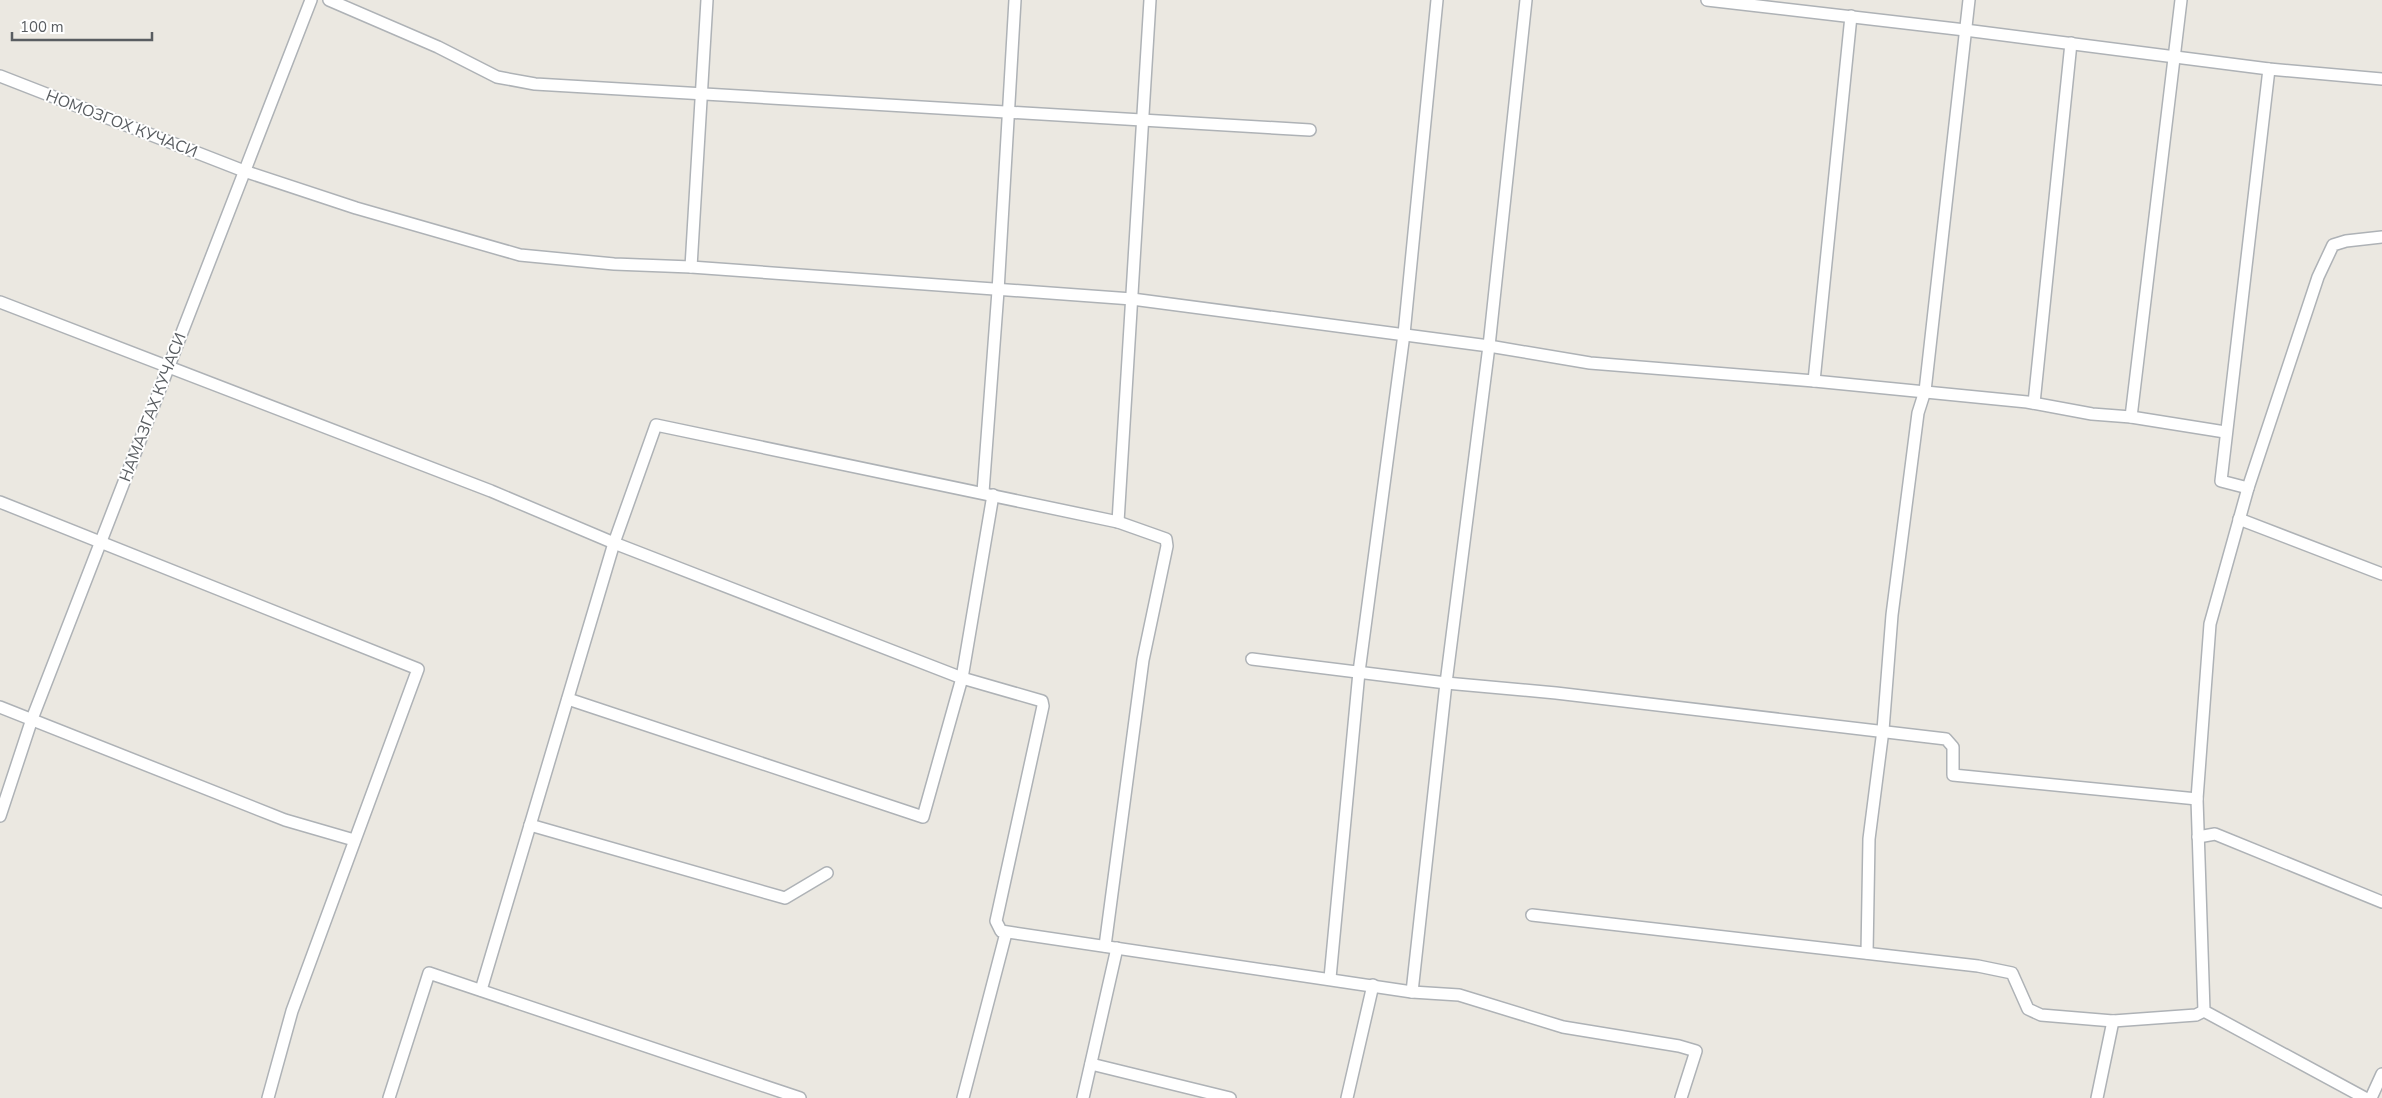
<svg xmlns="http://www.w3.org/2000/svg" width="2382" height="1098" font-family="'Nunito Sans',sans-serif">
<rect width="100%" height="100%" fill="#ebe8e1"/>
<g fill="none" stroke-linecap="round" stroke-linejoin="round">
<g stroke="#aeb2b6" stroke-width="14">
<g id="minor">
<path d="M329 0 438 47 497 77 535 84 1310 130"/>
<path d="M1707 0 1965 30 2269 69 2382 79"/>
<path d="M0 76 244 171 356 208 520 255 614 264 691 267 1132 299 1489 346 1590 363 1814 381 2027 402 2092 414 2131 417 2225 432"/>
<path d="M691 267 707 0"/>
<path d="M0 302 491 491 614 543 962 678 1042 701 1043 706 996 921 1001 931 1412 992 1459 995 1563 1027 1679 1046 1696 1051 1681 1098"/>
<path d="M1814 381 1851 16"/>
<path d="M2034 403 2071 43"/>
<path d="M2131 417 2181 0"/>
<path d="M2248 488 2221 481 2269 69"/>
<path d="M983 492 998 291 1015 0"/>
<path d="M0 502 418 669 292 1011 268 1098"/>
<path d="M2239 519 2382 574"/>
<path d="M1118 522 1150 0"/>
<path d="M1252 659 1446 683 1556 693 1946 739 1953 747V775L2197 799"/>
<path d="M568 699 923 817 962 678 993 495"/>
<path d="M0 707 285 820 354 840"/>
<path d="M0 816 32 719 311 0"/>
<path d="M530 825 785 898 827 873"/>
<path d="M2198 837 2215 834 2382 902"/>
<path d="M1532 915 1978 966 2012 973 2028 1009 2041 1015 2113 1021 2196 1015 2204 1011"/>
<path d="M1867 953 1869 839 1883 730 1892 615 1918 413 1925 391 1969 0"/>
<path d="M1330 978 1359 672 1404 334 1437 0"/>
<path d="M481 990 614 543 656 425 1118 522 1166 539 1167 546 1143 660 1105 946"/>
<path d="M1412 992 1446 683 1489 346 1526 0"/>
<path d="M1091 1064 1230 1098"/>
<path d="M389 1098 429 973 800 1098"/>
<path d="M963 1098 1006 933"/>
<path d="M1083 1098 1117 948"/>
<path d="M1347 1098 1373 985"/>
<path d="M2097 1098 2113 1021"/>
<path d="M2365 1098 2204 1011 2197 799 2210 624 2248 488 2318 277 2333 245 2346 241 2382 237"/>
<path d="M2371 1098 2382 1074"/>
</g>
</g>
<use href="#minor" stroke="#fff" stroke-width="11"/>
</g>
<g text-anchor="middle" stroke-width="4" stroke-linejoin="round" paint-order="stroke">
<g font-size="16" fill="#595d61" stroke="#fff">
<text transform="translate(122 123) rotate(21)" y="6">НОМОЗГОХ КУЧАСИ</text>
<text transform="translate(152 407) rotate(-69)" y="6">НАМАЗГАХ КУЧАСИ</text>
</g>
</g>
<path d="M12 32v8h140v-8" fill="none" stroke="#595d61" stroke-width="2.5"/>
<text x="20" y="32" font-size="15" fill="#595d61" stroke="#ffffff" stroke-width="4" paint-order="stroke">100 m</text>
</svg>
